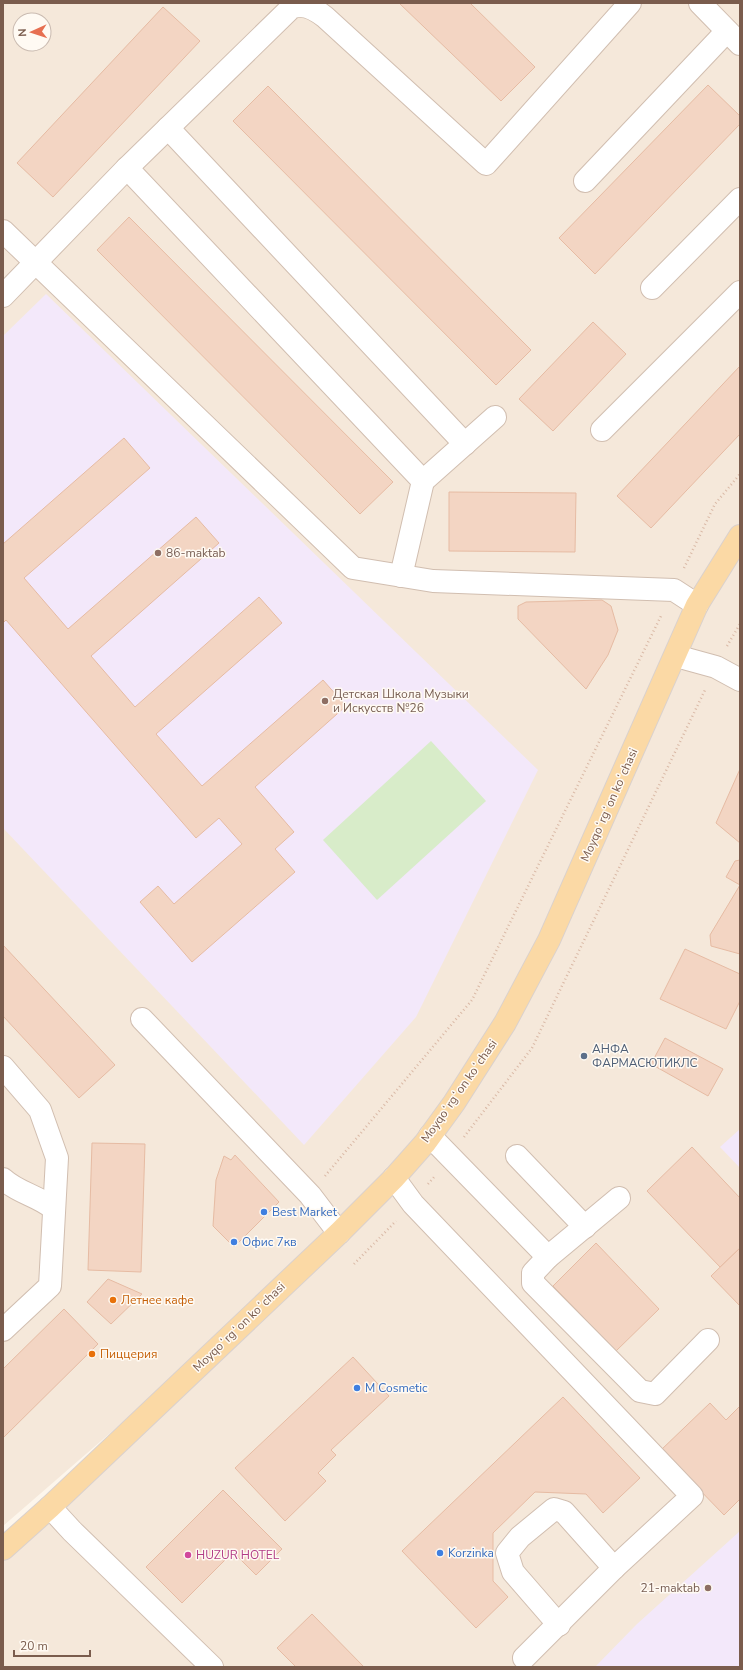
<svg xmlns="http://www.w3.org/2000/svg" width="743" height="1670" font-family="'Nunito Sans',sans-serif">
<rect width="100%" height="100%" fill="#fdf6ec"/>
<path fill="#f5e8da" fill-rule="evenodd" d="M3 3H740V1667H3V1560L397 1184 3 1526ZM20 20H44V44H20Z"/>
<g fill="#f3e8fa">
<path d="M46 294 538 770 416 1017 304 1145 3 828V336Z"/>
<path d="M740 1129V1168L720 1147Z"/>
<path d="M740 1531V1667H595L637 1624Z"/>
</g>
<path fill="#d8ecc9" d="M431 741 486 801 377 900 323 840Z"/>
<g fill="#f3d5c3" stroke="#e6bba3">
<path d="M399 3H470L535 67 501 101Z"/>
<path d="M163 7 200 41 53 197 17 163Z"/>
<path d="M708 85 740 116V124L595 274 559 238Z"/>
<path d="M268 86 531 350 496 385 233 121Z"/>
<path d="M129 217 393 482 360 514 97 250Z"/>
<path d="M593 322 626 354 553 431 519 399Z"/>
<path d="M740 366V434L651 528 617 496Z"/>
<path d="M124 438 150 468 24 578 68 629 196 517 219 543 91 656 135 707 259 597 282 623 156 734 202 786 323 680 346 706 255 787 294 832 275 849 295 872 192 962 140 902 158 886 174 904 242 844 219 818 196 838 6 620 3 623V544Z"/>
<path d="M449 492 576 493 575 552 449 551Z"/>
<path d="M602 600 611 606 618 630 608 655 586 689 518 619V606L526 602Z"/>
<path d="M740 769V843L716 823Z"/>
<path d="M740 860V954L711 946 710 935 740 885 726 877 735 861Z"/>
<path d="M3 945 115 1065 79 1098 3 1016Z"/>
<path d="M685 949 740 974V1001L726 1029 660 999Z"/>
<path d="M665 1038 723 1069 708 1096 651 1064Z"/>
<path d="M92 1143 145 1144 141 1272 88 1270Z"/>
<path d="M692 1147 740 1198V1248L720 1267 647 1191Z"/>
<path d="M235 1155 279 1202 234 1247 213 1226 216 1180 224 1156 231 1160Z"/>
<path d="M596 1243 659 1309 616 1351 553 1286Z"/>
<path d="M740 1248V1306L711 1276Z"/>
<path d="M108 1279 142 1294 111 1324 87 1302Z"/>
<path d="M64 1309 98 1344 3 1438V1369Z"/>
<path d="M353 1357 389 1396 331 1450 336 1455 318 1473 326 1481 285 1521 235 1468Z"/>
<path d="M563 1397 640 1478 603 1513 586 1494 535 1492 493 1533V1581L508 1597 476 1628 402 1551Z"/>
<path d="M710 1403 726 1420 740 1406V1499L724 1515 661 1450Z"/>
<path d="M223 1490 282 1549 256 1575 233 1552 182 1603 146 1567Z"/>
<path d="M312 1614 364 1667H296L277 1648Z"/>
</g>
<g fill="none" stroke-linecap="round" stroke-linejoin="round">
<g stroke="#d1beb0" stroke-width="24">
<g id="minor">
<path d="M700 3 740 44"/>
<path d="M168 128 465 444"/>
<path d="M127 168 423 481 401 576"/>
<path d="M585 181 727 31"/>
<path d="M3 231 353 568 433 581 674 590 697 605"/>
<path d="M652 288 740 199"/>
<path d="M3 296 127 168 291 8C303 2 315 9 325 17L486 164 630 3"/>
<path d="M602 430 740 292"/>
<path d="M423 481 495 417"/>
<path d="M676 656 716 667 740 680"/>
<path d="M142 1019 310 1195 339 1233"/>
<path d="M3 1067 40 1110 57 1158 50 1286 3 1330"/>
<path d="M430 1136 548 1257 533 1273V1283L640 1391 655 1394 708 1340"/>
<path d="M517 1156 585 1227"/>
<path d="M394 1178 413 1204 692 1496 614 1568 524 1658"/>
<path d="M3 1179C18 1193 39 1196 54 1209"/>
<path d="M548 1257 619 1198"/>
<path d="M50 1507 72 1531 212 1667"/>
<path d="M559 1625 513 1572 507 1553 520 1537 554 1509 564 1512 614 1568"/>
</g>
</g>
<g stroke="#dad1cd" stroke-width="24">
<path id="major" d="M3 1549 50 1507 339 1233 394 1178 425 1143 454 1103 505 1023 549 940 697 605 740 536"/>
</g>
<g stroke="#d9b8a5" stroke-width="2.5" stroke-dasharray="1 3" stroke-linecap="butt">
<path d="M684 568 715 504 740 474"/>
<path d="M727 646 740 624"/>
<path d="M464 1137 532 1048 706 688"/>
<path d="M325 1176 472 1000 662 614"/>
<path d="M428 1184 435 1176"/>
<path d="M354 1264 396 1221"/>
</g>
<use href="#minor" stroke="#fff" stroke-width="22"/>
<use href="#major" stroke="#fbd9a5" stroke-width="22"/>
</g>
<g fill="#8d6e63" stroke="#fffaf3" stroke-width="1.5">
<circle cx="158" cy="553" r="4"/>
<circle cx="325" cy="701" r="4"/>
<circle cx="708" cy="1588" r="4"/>
</g>
<circle fill="#5c6f8a" stroke="#fffaf3" stroke-width="1.5" cx="584" cy="1056" r="4"/>
<g fill="#3f7fe0" stroke="#fffaf3" stroke-width="1.5">
<circle cx="264" cy="1212" r="4"/>
<circle cx="234" cy="1242" r="4"/>
<circle cx="357" cy="1388" r="4"/>
<circle cx="440" cy="1553" r="4"/>
</g>
<g fill="#e8710a" stroke="#fffaf3" stroke-width="1.5">
<circle cx="113" cy="1300" r="4"/>
<circle cx="92" cy="1354" r="4"/>
</g>
<circle fill="#d1479c" stroke="#fffaf3" stroke-width="1.5" cx="188" cy="1555" r="4"/>
<g text-anchor="middle" stroke-width="3" stroke-linejoin="round" paint-order="stroke">
<g font-size="12" fill="#785e54" stroke="#fffaf3" text-anchor="start">
<text x="166" y="557">86-maktab</text>
<text x="333" y="698">Детская Школа Музыки<tspan x="333" dy="14">и Искусств №26</tspan></text>
<text x="700" y="1592" text-anchor="end">21-maktab</text>
</g>
<g font-size="12" fill="#7a5c4d" stroke="#fffaf3">
<text transform="translate(609 805) rotate(-66)" y="4">Moyqoʻrgʻon koʻchasi</text>
<text transform="translate(459 1091) rotate(-55)" y="4">Moyqoʻrgʻon koʻchasi</text>
<text transform="translate(239 1327) rotate(-44)" y="4">Moyqoʻrgʻon koʻchasi</text>
</g>
<g font-size="12" fill="#4e5e75" stroke="#fffaf3" text-anchor="start">
<text x="592" y="1053">АНФА<tspan x="592" dy="14">ФАРМАСЮТИКЛС</tspan></text>
</g>
<g font-size="12" fill="#366cbe" stroke="#fffaf3" text-anchor="start">
<text x="272" y="1216">Best Market</text>
<text x="242" y="1246">Офис 7кв</text>
<text x="365" y="1392">M Cosmetic</text>
<text x="448" y="1557">Korzinka</text>
</g>
<g font-size="12" fill="#c56008" stroke="#fffaf3" text-anchor="start">
<text x="121" y="1304">Летнее кафе</text>
<text x="100" y="1358">Пиццерия</text>
</g>
<g font-size="12" fill="#b23c85" stroke="#fffaf3" text-anchor="start">
<text x="196" y="1559">HUZUR HOTEL</text>
</g>
</g>
<rect width="743" height="1670" fill="none" stroke="#7a5c4d" stroke-width="8"/>
<g transform="translate(32 32) rotate(267)"><circle r="19" fill="#fffaf3" stroke="#cabbb1"/>
<path d="M0-3L7 15L0 10L-7 15Z" fill="#e76f51"/>
<text y="-6" font-size="11" font-weight="bold" text-anchor="middle" fill="#7a5c4d">N</text>
</g>
<path d="M14 1650v6h76v-6" fill="none" stroke="#7a5c4d" stroke-width="2"/>
<text x="20" y="1650" font-size="12" fill="#7a5c4d" stroke="#fffaf3" stroke-width="3" paint-order="stroke">20 m</text>
</svg>
